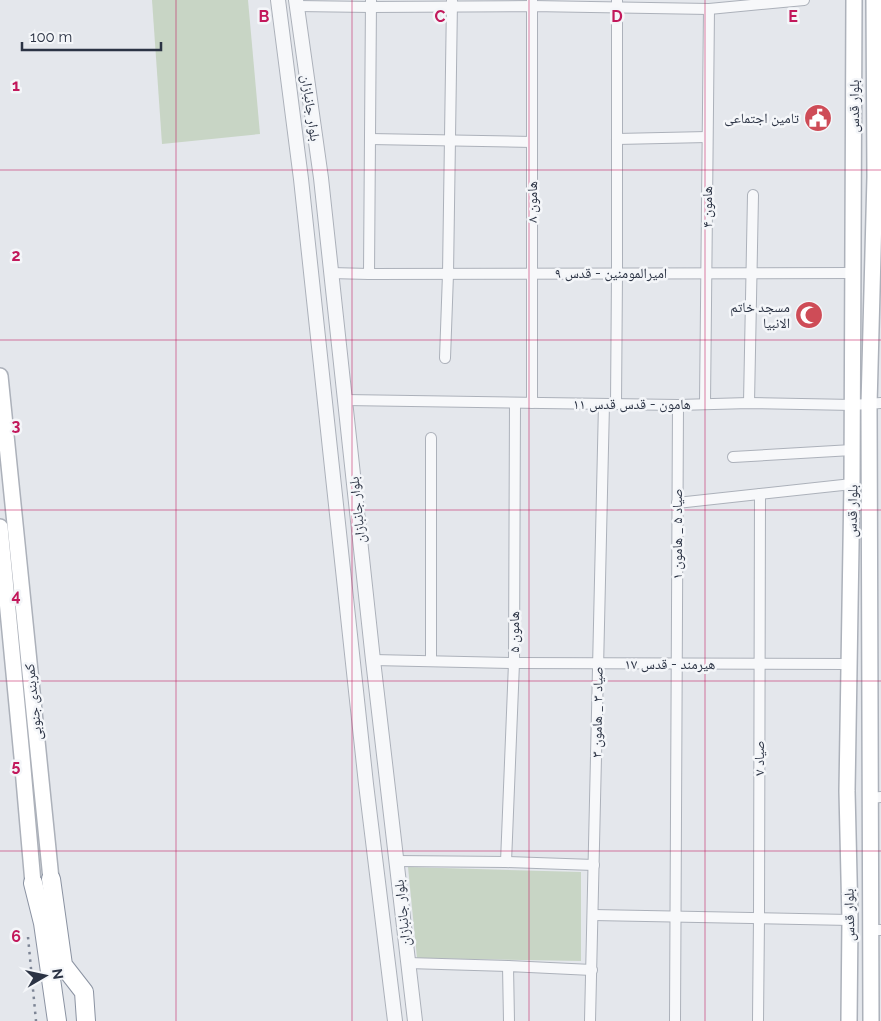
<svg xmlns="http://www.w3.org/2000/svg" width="881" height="1021" font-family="Raleway,'Noto Naskh Arabic',sans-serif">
<rect width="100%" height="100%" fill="#e4e7ec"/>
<g fill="#c8d5c5">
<path d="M152 0H248L260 134 162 144Z"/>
<path d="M408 867 581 872V961L417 958Z"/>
</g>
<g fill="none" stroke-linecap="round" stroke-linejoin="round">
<g stroke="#acb1ba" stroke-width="12">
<g id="minor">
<path d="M532 1V403"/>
<path d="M297 6 371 7 532 6 709 9 804 0"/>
<path d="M370 139 532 142"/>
<path d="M617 139 707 137"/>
<path d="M331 273 369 274 853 273"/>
<path d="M369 274 371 0"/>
<path d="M445 358 448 274 452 1"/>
<path d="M345 400 678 405 749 403 853 405 881 403"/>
<path d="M749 403 753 195"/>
<path d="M616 404 617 273V0"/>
<path d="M705 404 709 9"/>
<path d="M733 457 852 450"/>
<path d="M677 503 852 484"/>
<path d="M373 660 514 663 849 664"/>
<path d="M431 661V438"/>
<path d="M870 798 881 797"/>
<path d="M396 861 506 862 594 865"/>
<path d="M506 862 514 663 515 403"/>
<path d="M593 915 850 920"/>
<path d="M871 930H881"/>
<path d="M408 963 508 966"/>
<path d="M509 1021 508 966 592 970"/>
<path d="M590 1021 604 404"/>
<path d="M675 1021 678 405"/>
<path d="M758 1021 759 918 760 494"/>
</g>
</g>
<g stroke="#acb1ba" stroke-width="16">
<g id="tertiary">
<path d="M278 0 301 179 366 784 395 1021"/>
<path d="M296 0 321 178 373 660 415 1021"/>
</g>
</g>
<g stroke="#acb1ba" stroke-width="18">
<g id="secondary">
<path d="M0 376 51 879"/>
<path d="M0 527 22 757 33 883"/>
<path d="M849 1021 850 920 847 791 852 484 854 0"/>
<path d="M871 1021 869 405 875 177 874 0"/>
</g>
</g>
<g stroke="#8b93a2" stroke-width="20">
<g id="trunk">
<path d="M51 879 63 965 84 992 86 1021"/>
<path d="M33 883 43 923 57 1021"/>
</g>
</g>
<use href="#minor" stroke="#f7f8fa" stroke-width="10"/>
<use href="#tertiary" stroke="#f7f8fa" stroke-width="14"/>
<use href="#secondary" stroke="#fff" stroke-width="15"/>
<use href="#trunk" stroke="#fff" stroke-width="18"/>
<path stroke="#7d8595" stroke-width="2.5" stroke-dasharray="2.5 5" stroke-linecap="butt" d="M28 937 36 1021"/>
</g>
<path fill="none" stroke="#c2185b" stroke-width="1" stroke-opacity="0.55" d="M176 0V1021M352 0V1021M529 0V1021M705 0V1021M0 170H881M0 340H881M0 510H881M0 681H881M0 851H881"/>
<defs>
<g id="civic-disc" transform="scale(1.4375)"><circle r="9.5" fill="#ce4c57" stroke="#f4f6f9"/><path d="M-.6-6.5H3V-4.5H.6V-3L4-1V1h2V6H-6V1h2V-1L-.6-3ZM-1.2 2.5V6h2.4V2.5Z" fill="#fff"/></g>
<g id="mosque-disc" transform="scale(1.4375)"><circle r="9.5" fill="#ce4c57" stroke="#f4f6f9"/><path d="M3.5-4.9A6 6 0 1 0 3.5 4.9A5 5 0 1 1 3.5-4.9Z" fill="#fff"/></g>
</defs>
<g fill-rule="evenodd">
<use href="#civic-disc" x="818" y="118"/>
<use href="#mosque-disc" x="809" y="315"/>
</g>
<g text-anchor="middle" stroke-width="5" stroke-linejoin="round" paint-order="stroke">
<g font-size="14" fill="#2b3344" stroke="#f4f6f9">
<text transform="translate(854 106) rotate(-90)" y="5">بلوار قدس</text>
<text transform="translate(311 108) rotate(82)" y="5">بلوار جانبازان</text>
<text transform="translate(532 202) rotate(-90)" y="5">هامون ۸</text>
<text transform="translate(707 207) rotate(-90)" y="5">هامون ۴</text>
<text x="611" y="278">امیرالمومنین - قدس ۹</text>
<text x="632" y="409">هامون - قدس قدس ۱۱</text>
<text transform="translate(357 510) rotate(-96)" y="5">بلوار جانبازان</text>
<text transform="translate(852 511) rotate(-89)" y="5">بلوار قدس</text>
<text transform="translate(677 534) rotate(-90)" y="5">صیاد ۵ _ هامون ۱</text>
<text transform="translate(514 632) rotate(-90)" y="5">هامون ۵</text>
<text x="670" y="669">هیرمند - قدس ۱۷</text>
<text transform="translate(33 702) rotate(-96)" y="5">کمربندی جنوبی</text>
<text transform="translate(597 712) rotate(-89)" y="5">صیاد ۳ _ هامون ۳</text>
<text transform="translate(759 758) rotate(-90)" y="5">صیاد ۷</text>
<text transform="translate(402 913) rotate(-96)" y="5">بلوار جانبازان</text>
<text transform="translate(849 915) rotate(-91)" y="5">بلوار قدس</text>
</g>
<g font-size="14" fill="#2b3344" stroke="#f4f6f9" text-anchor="end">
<text x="799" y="123">تامین اجتماعی</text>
<text x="790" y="312">مسجد خاتم<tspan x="790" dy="16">الانبیا</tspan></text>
</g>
</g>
<g font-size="16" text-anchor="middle" font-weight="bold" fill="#c2185b" stroke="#f4f6f9" stroke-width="5" stroke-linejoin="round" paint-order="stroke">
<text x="264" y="22">B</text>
<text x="440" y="22">C</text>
<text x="617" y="22">D</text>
<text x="793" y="22">E</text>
<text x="16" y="91">1</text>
<text x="16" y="261">2</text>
<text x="16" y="431">3</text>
<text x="16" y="601">4</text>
<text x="16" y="771">5</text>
<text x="16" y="942">6</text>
</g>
<g transform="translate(45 976) rotate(81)" stroke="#f4f6f9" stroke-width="4" paint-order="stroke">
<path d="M0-4L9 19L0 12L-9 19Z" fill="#2b3344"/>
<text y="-8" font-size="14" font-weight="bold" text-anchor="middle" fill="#2b3344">N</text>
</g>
<path d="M22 42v8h139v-8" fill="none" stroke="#2b3344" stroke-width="2.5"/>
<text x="30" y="42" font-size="15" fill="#2b3344" stroke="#f4f6f9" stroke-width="4" paint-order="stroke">100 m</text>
</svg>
